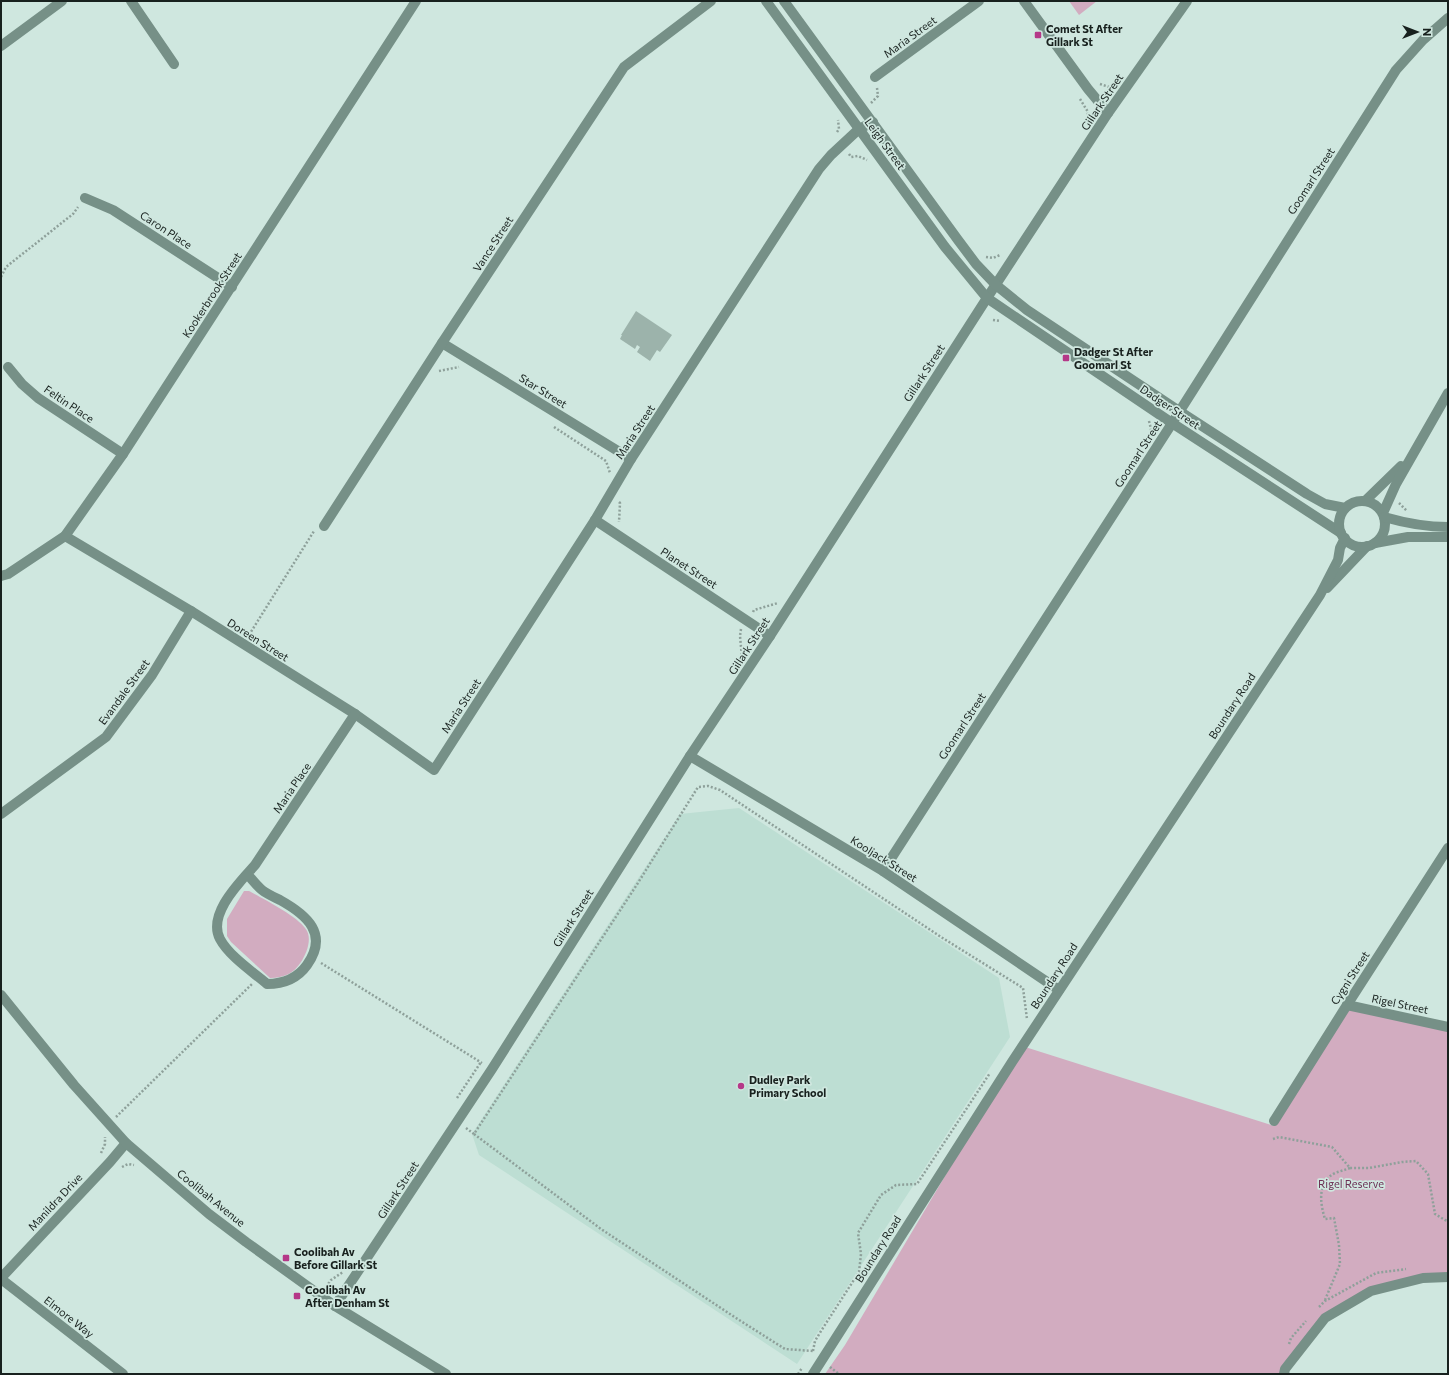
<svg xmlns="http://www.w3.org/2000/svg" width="1449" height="1375" font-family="Commissioner,sans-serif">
<rect width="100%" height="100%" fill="#cfe7df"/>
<path fill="#bdded3" d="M739 808 999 978 1010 1037 797 1364 479 1155 472 1134 680 814Z"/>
<g fill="#d2acc0">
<path d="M1069 1H1097L1079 15Z"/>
<path d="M244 891H249C262 898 297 916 305 928 313 937 307 953 301 962 294 973 284 978 270 978L231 942 227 936V919Z"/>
<path d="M1347 1005 1448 1030V1277L1371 1291 1325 1318 1284 1374H825L845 1345 1022 1046 1274 1126Z"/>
</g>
<path fill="#9cb3ab" d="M636 311 672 335 660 352 657 350 650 361 637 352 640 347 637 345 635 349 620 339 622 335H621Z"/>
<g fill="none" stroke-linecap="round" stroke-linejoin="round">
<g stroke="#8ea09a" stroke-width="2.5" stroke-dasharray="2 2" stroke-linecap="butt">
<path d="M1100 84 1112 88"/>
<path d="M1080 99 1088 112 1087 124"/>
<path d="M871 103 878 96 877 88"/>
<path d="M837 132 839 129 838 120"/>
<path d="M849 154 851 157 858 156 867 160"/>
<path d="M986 257 993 258 1000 255"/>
<path d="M1 277 6 267 73 214 78 207"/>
<path d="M993 320 1000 321"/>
<path d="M439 371 459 367"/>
<path d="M1149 421 1151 429 1150 436"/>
<path d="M554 427 606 461 610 473"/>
<path d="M619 502 620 503 619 522"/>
<path d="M1399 503 1407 511"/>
<path d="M753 612 754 610 778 603"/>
<path d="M741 629 740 636 742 658"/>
<path d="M249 635 314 531"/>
<path d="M321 963 482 1063"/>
<path d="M457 1098 481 1062"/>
<path d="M116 1117 252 984"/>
<path d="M466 1128 474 1134 636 886 698 787 708 786 720 790 941 937 1023 988 1027 1019"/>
<path d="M474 1134 601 1229 736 1318 785 1349 813 1351"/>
<path d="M1273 1139 1279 1137 1332 1147 1350 1168H1369L1402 1162 1416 1161 1428 1174 1435 1214 1445 1220 1448 1221"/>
<path d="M101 1153 105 1144V1137"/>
<path d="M122 1167 128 1164 134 1165"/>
<path d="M326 1287 331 1280 343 1272"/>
<path d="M1325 1300 1340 1264 1339 1245 1334 1218 1325 1219C1320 1203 1317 1182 1335 1173 1340 1171 1345 1170 1350 1168"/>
<path d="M1319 1307 1325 1301 1376 1273 1406 1269"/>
<path d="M1289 1344 1291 1338 1306 1321"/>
<path d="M813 1351 815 1341 821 1331 859 1272 861 1254 858 1233 881 1195 896 1185 917 1184 990 1073"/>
<path d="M830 1367 839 1374"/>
<path d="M798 1374 802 1368"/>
</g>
<g stroke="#769087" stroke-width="10">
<path d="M131 1 174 64"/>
<path d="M1024 1 1088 89 1108 113"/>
<path d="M1 46 62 1"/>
<path d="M875 77 979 1"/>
<path d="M85 198 113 210 232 287"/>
<path d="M442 343 631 459"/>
<path d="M8 367 22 384 38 398 123 454"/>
<path d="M595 520 770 636"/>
<path d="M324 526 442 343 624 67 711 1"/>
<path d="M65 536 191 611 355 714 434 770 595 520 631 459 819 169 831 155 859 129 873 122"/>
<path d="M1 576 8 574 65 536 123 454 416 1"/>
<path d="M1327 588 1367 546"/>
<path d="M690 756 883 871 1059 990"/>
<path d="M1 814 106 737 152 675 191 611"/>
<path d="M883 871 1169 428 1396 70 1423 40 1448 18"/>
<path d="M247 874C252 879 256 885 262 890 267 894 274 897 280 900 307 915 329 934 307 965 297 979 284 984 267 984 253 972 229 956 220 939 207 914 240 882 255 865L355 714"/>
<path d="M1347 1005 1448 1027"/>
<path d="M1274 1121 1347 1005 1448 848"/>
<path d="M1 1278 110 1162 126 1143"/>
<path d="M1 1279 123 1374"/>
<path d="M335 1306 492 1069 690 756 770 636 987 298 1108 113 1187 1"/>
<path d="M813 1374 1012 1062 1320 595 1338 560 1340 548 1345 538"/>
<path d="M1284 1374 1285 1369 1325 1318 1371 1291 1423 1278 1448 1277"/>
</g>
<g stroke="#769087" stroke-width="10">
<path d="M766 1 945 247 987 298 1172 423 1341 533"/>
<path d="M784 1 958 240 976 264 996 285 1027 310 1179 411 1307 494 1325 504 1345 508"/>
<path d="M1365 501 1401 466"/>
<circle cx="1362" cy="524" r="23"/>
<path d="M1383 513 1396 484 1448 393"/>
<path d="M1384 517C1405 523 1426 527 1448 527"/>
<path d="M1375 543 1408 537H1448"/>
<path d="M1 995 74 1085 126 1143 209 1214 246 1242 335 1306 446 1374"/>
</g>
</g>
<g fill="#b53888" stroke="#cfe7df" stroke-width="1.5">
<rect x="1034" y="31" width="8" height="8" rx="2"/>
<rect x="1062" y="354" width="8" height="8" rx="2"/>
<circle cx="741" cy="1086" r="4"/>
<rect x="282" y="1254" width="8" height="8" rx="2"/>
<rect x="293" y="1292" width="8" height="8" rx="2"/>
</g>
<g text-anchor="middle" stroke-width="3.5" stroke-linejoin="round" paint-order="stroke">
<g font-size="11" font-weight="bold" fill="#18211e" stroke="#cfe7df" text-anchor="start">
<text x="1046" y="33">Comet St After<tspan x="1046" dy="13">Gillark St</tspan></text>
<text x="1074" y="356">Dadger St After<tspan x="1074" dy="13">Goomarl St</tspan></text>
<text x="749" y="1084">Dudley Park<tspan x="749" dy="13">Primary School</tspan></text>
<text x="294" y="1256">Coolibah Av<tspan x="294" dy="13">Before Gillark St</tspan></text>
<text x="305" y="1294">Coolibah Av<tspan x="305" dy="13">After Denham St</tspan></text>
</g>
<g font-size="11" fill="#18211e" stroke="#cfe7df">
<text transform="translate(910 37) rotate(-36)" y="4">Maria Street</text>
<text transform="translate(1102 102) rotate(-56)" y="4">Gillark Street</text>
<text transform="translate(885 144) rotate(54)" y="4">Leigh Street</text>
<text transform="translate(1311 181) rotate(-57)" y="4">Goomarl Street</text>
<text transform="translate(166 230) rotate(33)" y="4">Caron Place</text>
<text transform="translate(493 244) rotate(-57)" y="4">Vance Street</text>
<text transform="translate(212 295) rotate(-57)" y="4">Kookerbrook Street</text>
<text transform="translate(924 373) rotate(-57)" y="4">Gillark Street</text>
<text transform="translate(543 391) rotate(32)" y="4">Star Street</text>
<text transform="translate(69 404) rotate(34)" y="4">Feltin Place</text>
<text transform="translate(1170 407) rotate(34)" y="4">Dadger Street</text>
<text transform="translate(635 432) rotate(-57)" y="4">Maria Street</text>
<text transform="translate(1138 454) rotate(-57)" y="4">Goomarl Street</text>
<text transform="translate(689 568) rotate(33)" y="4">Planet Street</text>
<text transform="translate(258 640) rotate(32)" y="4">Doreen Street</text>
<text transform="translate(749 646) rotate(-57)" y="4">Gillark Street</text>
<text transform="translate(124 692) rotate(-54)" y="4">Evandale Street</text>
<text transform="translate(461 706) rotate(-57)" y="4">Maria Street</text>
<text transform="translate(1232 706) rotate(-57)" y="4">Boundary Road</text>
<text transform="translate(962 726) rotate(-57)" y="4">Goomarl Street</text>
<text transform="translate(292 788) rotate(-56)" y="4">Maria Place</text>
<text transform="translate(884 859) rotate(32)" y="4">Kooljack Street</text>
<text transform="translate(573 918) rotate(-58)" y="4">Gillark Street</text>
<text transform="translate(1054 976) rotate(-57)" y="4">Boundary Road</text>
<text transform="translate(1350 978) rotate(-57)" y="4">Cygni Street</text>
<text transform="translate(1400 1004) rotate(12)" y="4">Rigel Street</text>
<text transform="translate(398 1190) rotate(-57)" y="4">Gillark Street</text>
<text transform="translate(211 1198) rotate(39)" y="4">Coolibah Avenue</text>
<text transform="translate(55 1202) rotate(-47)" y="4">Manildra Drive</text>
<text transform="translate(878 1249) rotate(-58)" y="4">Boundary Road</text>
<text transform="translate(69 1317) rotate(38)" y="4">Elmore Way</text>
</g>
<g font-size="11" fill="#6d3055" stroke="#cfe7df">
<text x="1351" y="1188">Rigel Reserve</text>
</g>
</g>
<rect width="1449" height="1375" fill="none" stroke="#18211e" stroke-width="4"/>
<g transform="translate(1417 32) rotate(90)" stroke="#cfe7df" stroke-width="3" paint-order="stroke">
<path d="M0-3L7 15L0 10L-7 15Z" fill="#18211e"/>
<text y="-6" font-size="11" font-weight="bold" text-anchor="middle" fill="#18211e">N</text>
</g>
</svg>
